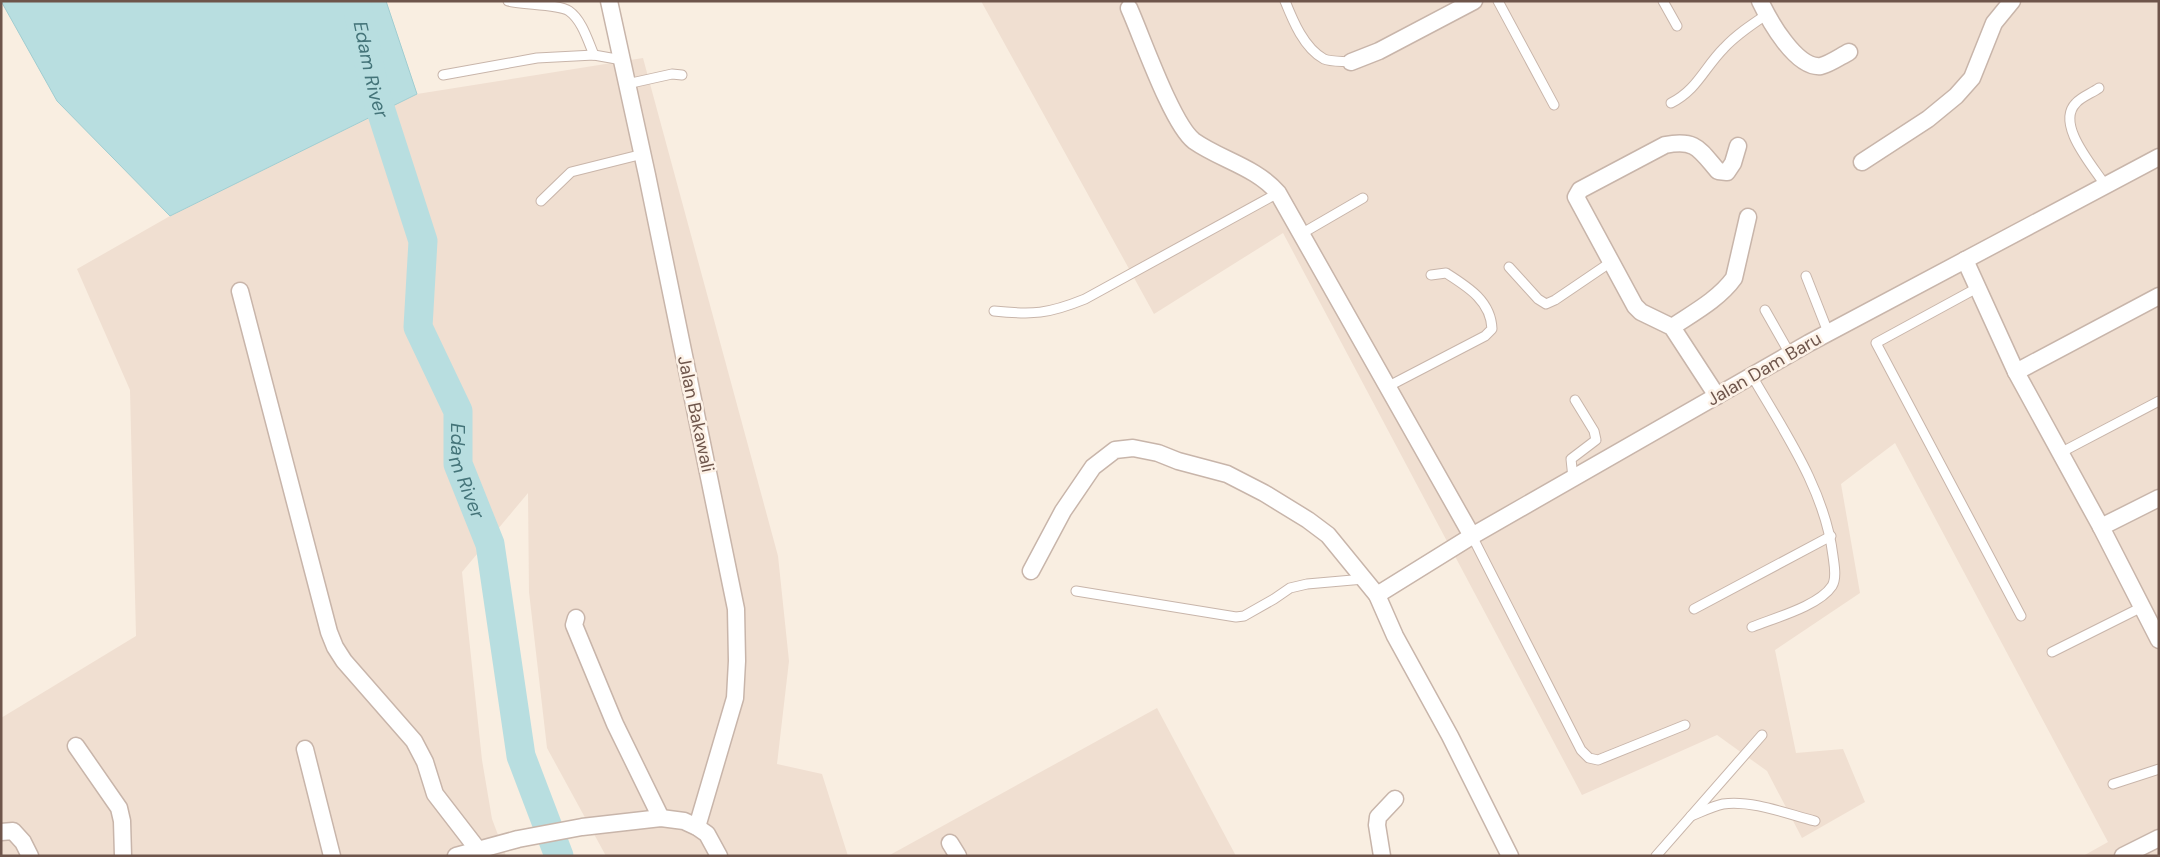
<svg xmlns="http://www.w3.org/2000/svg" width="2160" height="857" font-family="'DM Sans',sans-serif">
<rect width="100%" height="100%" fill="#f9eee1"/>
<g fill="#f0dfd1">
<path d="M981 1H2159V856H2083L2108 842 1895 443 1841 484 1860 593 1775 650 1796 753 1843 749 1865 802 1802 838 1767 771 1717 735 1582 795 1283 233 1154 314Z"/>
<path d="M643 58 778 556 789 661 777 764 822 774 848 856H606L547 748 529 592 528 493 462 572 482 760 492 819 506 856H1V718L136 636 130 390 77 269 170 216 417 94Z"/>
<path d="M1157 708 1236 856H888Z"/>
</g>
<path fill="#b8dee0" stroke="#a0cdd1" d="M1 1H386L417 94 170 216 57 101Z"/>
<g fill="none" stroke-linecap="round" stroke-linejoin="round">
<path stroke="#b8dee0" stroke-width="29" id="s1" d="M356 1 375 92 423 241 418 327 458 411V464L490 544 521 756 559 856"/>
<g stroke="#c8b5aa" stroke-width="11">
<g id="service">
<path d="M508 1C522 5 559 4 569 11 582 20 588 41 594 55"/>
<path d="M1285 1C1293 21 1304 48 1324 59 1331 62 1344 61 1351 62"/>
<path d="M1498 1 1554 105"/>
<path d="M1663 1 1677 26"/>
<path d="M443 75 537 58 594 55 622 60"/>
<path d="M627 84 672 74 682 75"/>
<path d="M2099 88C2092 93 2081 97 2076 103 2055 124 2093 166 2105 185"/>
<path d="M1671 103C1697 90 1704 68 1724 48 1736 35 1751 25 1766 15"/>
<path d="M541 201 571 172 643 154"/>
<path d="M1301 234 1363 198"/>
<path d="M1509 267 1538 299 1546 304 1555 300 1611 262"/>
<path d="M1806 276 1828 332"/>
<path d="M1977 288 1876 343 2021 616"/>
<path d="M1765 310 1790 354"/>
<path d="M994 311C1033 315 1048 314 1085 299L1278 193"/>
<path d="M1387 387 1485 336 1492 329C1491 301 1468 287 1446 273L1431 275"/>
<path d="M2060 453 2159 401"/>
<path d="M1573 478 1571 459 1596 440 1594 431 1575 400"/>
<path d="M1472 536 1581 750 1589 758 1598 760 1685 725"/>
<path d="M1076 591 1236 617 1244 616 1274 599 1290 588 1307 584 1364 579"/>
<path d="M1694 609 1831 536"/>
<path d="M1752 627C1774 618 1819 606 1832 586 1837 578 1834 564 1833 556 1825 490 1785 433 1752 376"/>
<path d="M2052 652 2142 607"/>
<path d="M2113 784 2159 769"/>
<path d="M1691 816C1701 812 1713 806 1723 804 1753 800 1787 814 1815 821"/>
<path d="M1656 856 1762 735"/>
</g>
</g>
<g stroke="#c8b5aa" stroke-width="19">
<g id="minor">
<path d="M609 1 647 175 736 609 737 661 735 698 697 827"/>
<path d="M1760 1C1769 20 1796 69 1821 66 1830 64 1841 56 1849 52"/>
<path d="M1129 8C1142 37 1172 124 1194 141 1221 160 1256 167 1278 193L1472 536"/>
<path d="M1351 62 1379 51 1474 1"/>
<path d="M1862 162 1928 119 1956 96 1972 78 1994 23 2012 1"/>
<path d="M1965 260 2016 372 2101 527 2159 640"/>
<path d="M240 291 329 632 335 647 344 661 414 741 425 762 435 794 479 851"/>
<path d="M1672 327C1693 313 1719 299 1734 278L1748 217"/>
<path d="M2016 372 2159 296"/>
<path d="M1717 396 1672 327 1641 312 1635 306 1576 197 1580 190 1665 145C1696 139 1699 149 1718 171L1727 172 1733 163 1738 146"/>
<path d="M2101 527 2159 498"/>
<path d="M1031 571 1063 511 1093 467 1115 450 1133 448 1158 453 1178 461 1227 474 1264 493 1308 520 1328 535 1377 595 1395 636 1450 736 1510 856"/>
<path d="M1377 595 1472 536 1809 343 2159 157"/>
<path d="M576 618 574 625 615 724 661 818"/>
<path d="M76 746 119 808 122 821 123 856"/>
<path d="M305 749 332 856"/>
<path d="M1 832 13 831 23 842 30 856"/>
<path d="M950 843 958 856"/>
<path d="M456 856 518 839 582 827 661 818 684 821 697 827 707 834 719 856"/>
<path d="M1382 856 1377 825 1378 817 1395 799"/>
<path d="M2123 856 2159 838"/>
</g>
</g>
<use href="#service" stroke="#fff" stroke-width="9"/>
<use href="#minor" stroke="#fff" stroke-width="16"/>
</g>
<g text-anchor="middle" stroke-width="5" stroke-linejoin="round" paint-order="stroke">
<g font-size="18" fill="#6e554b" stroke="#fdf2e7">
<text transform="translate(1764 369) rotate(-30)" y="6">Jalan Dam Baru</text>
<text transform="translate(696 414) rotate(78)" y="6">Jalan Bakawali</text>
</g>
<g font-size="19" font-style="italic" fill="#447479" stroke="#fdf2e7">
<text dy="7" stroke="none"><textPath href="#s1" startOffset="70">Edam River</textPath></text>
<text dy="7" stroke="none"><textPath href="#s1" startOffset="490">Edam River</textPath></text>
</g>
</g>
<rect width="2160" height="857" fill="none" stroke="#6e554b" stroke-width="5"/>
</svg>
